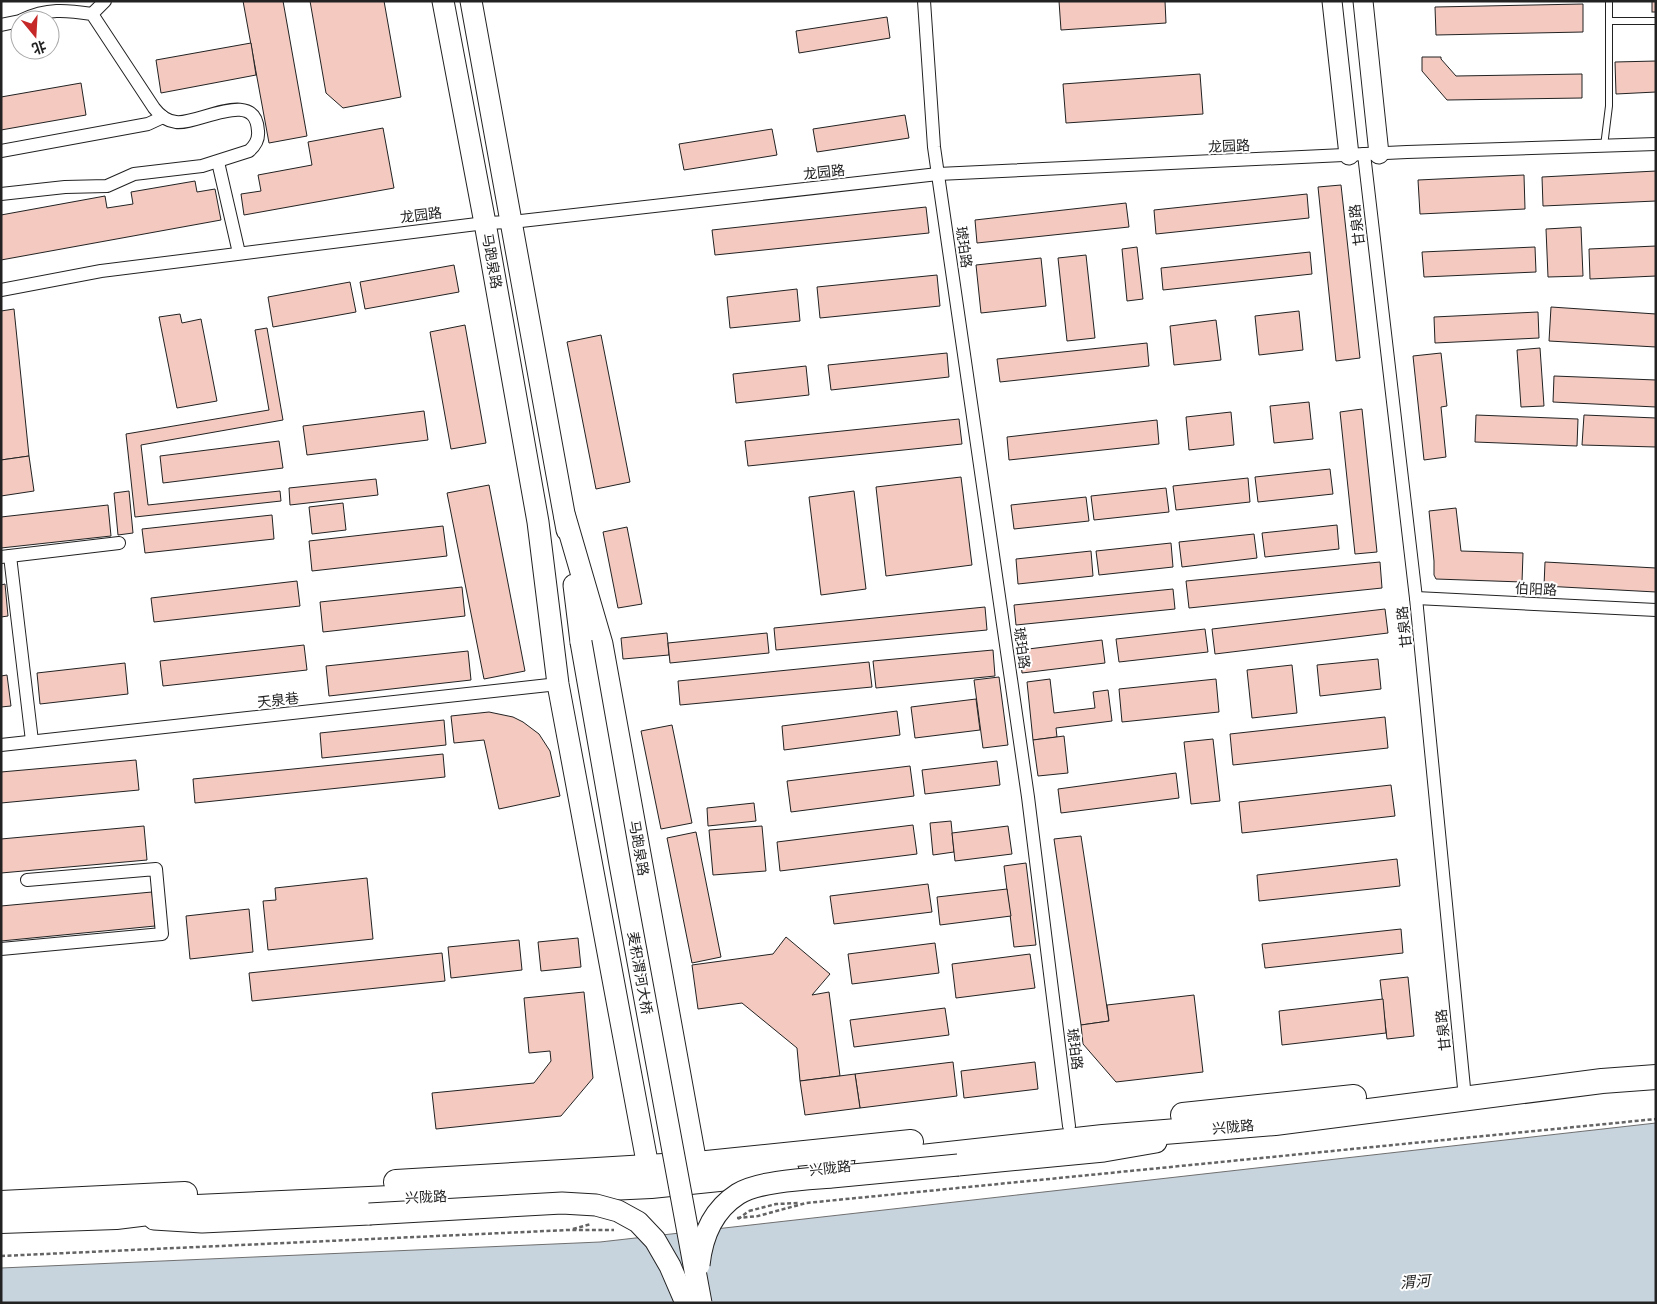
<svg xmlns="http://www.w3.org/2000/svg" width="1657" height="1304" font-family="Merriweather,'Noto Sans SC',serif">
<rect width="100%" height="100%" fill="#fff"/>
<path fill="#c7d3dd" stroke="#6f6f6f" d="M1656 1123V1303H1V1268L600 1242Z"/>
<g fill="#f3c9c0" stroke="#222">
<path d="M243 1H283L307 136 269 143Z"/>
<path d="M310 1H384L401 97 343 108 326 93Z"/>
<path d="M1059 1H1165L1166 23 1061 30Z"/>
<rect x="1652" y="1" width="4" height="11"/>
<path d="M1583 4V32L1436 35 1435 7Z"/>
<path d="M887 17 890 38 799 53 796 31Z"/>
<path d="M251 43 256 75 161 93 156 60Z"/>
<path d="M1422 57H1441V59L1456 76 1582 74V98L1447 100 1422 71Z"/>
<path d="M1656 61V92L1616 94 1615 62Z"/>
<path d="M1200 74 1203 114 1066 123 1063 84Z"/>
<path d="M81 83 86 115 1 130V97Z"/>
<path d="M905 115 909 138 817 152 813 129Z"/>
<path d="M383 128 394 188 244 215 241 194 261 191 258 175 312 165 308 142Z"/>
<path d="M772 129 777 155 684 170 679 144Z"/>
<path d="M1656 171V201L1543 206 1542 177Z"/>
<path d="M1524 175 1525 209 1420 214 1418 180Z"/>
<path d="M195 181 197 192 215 189 221 220 1 260V215L105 196 107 208 133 204 131 192Z"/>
<path d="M1341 185 1360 358 1336 361 1318 187Z"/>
<path d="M1307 194 1309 218 1156 234 1154 210Z"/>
<path d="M1126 203 1129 227 977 243 975 220Z"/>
<path d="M926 207 929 233 715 255 712 230Z"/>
<path d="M1581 227 1583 276 1548 277 1546 229Z"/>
<path d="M1656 246V276L1590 279 1589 249Z"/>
<path d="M1137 247 1143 299 1127 301 1122 249Z"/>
<path d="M1535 247 1536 272 1424 277 1422 252Z"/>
<path d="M1310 252 1312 274 1163 290 1161 268Z"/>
<path d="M1086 255 1095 338 1067 341 1058 258Z"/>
<path d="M1041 258 1046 306 981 313 976 265Z"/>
<path d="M454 265 459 292 365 309 360 282Z"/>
<path d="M937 275 940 306 820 318 817 287Z"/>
<path d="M350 282 356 312 273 327 268 297Z"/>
<path d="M797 289 800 321 730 328 727 297Z"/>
<path d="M1551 307 1656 314V347L1549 341Z"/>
<path d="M14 309 29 456 1 460V311Z"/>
<path d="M1299 311 1303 350 1259 355 1255 316Z"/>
<path d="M1538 312 1539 338 1435 343 1434 317Z"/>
<path d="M180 314 182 323 201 319 217 401 177 408 159 317Z"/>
<path d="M1216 320 1221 360 1174 365 1170 326Z"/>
<path d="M465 325 486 443 451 449 430 332Z"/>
<path d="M267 328 283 420 141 445 148 505 280 491 281 501 135 517 126 434 269 410 255 330Z"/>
<path d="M601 335 630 482 596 489 567 342Z"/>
<path d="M1147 343 1149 366 1000 382 997 359Z"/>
<path d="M1540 348 1544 406 1521 407 1517 350Z"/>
<path d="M947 353 949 377 831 390 828 365Z"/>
<path d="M1441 353 1447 406 1441 407 1446 457 1424 460 1413 356Z"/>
<path d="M806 366 809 395 736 403 733 374Z"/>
<path d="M1554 376 1656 380V407L1553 402Z"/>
<path d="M1309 402 1313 439 1274 443 1270 406Z"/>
<path d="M1362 409 1377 552 1355 554 1340 412Z"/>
<path d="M424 411 428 440 307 455 303 426Z"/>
<path d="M1231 412 1234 445 1189 450 1186 417Z"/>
<path d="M1476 415 1578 419 1577 446 1475 442Z"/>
<path d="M1584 415 1656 418V447L1582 445Z"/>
<path d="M959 419 962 444 748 466 745 441Z"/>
<path d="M1157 420 1159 444 1009 460 1007 437Z"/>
<path d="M279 441 283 468 163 483 160 456Z"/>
<path d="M29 456 34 491 1 496V460Z"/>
<path d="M1330 469 1333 494 1258 502 1255 477Z"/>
<path d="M961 477 972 565 886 576 876 487Z"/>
<path d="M1248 478 1250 502 1176 510 1173 486Z"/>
<path d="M376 479 378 495 290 505 289 488Z"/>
<path d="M489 485 525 671 484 679 447 493Z"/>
<path d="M1166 488 1169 512 1094 520 1091 496Z"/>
<path d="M129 491 133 533 118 535 114 493Z"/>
<path d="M854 491 866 589 821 595 809 497Z"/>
<path d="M1086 497 1089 521 1014 529 1011 505Z"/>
<path d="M343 503 346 530 312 534 309 507Z"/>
<path d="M108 505 111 536 1 548V517Z"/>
<path d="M1456 508 1461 551 1523 553 1522 582 1436 579 1434 575V561L1429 511Z"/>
<path d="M272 515 274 539 145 553 142 529Z"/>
<path d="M1337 525 1339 549 1265 557 1262 533Z"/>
<path d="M443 526 447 556 312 571 309 541Z"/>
<path d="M627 527 642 604 618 608 603 532Z"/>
<path d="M1254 534 1257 558 1182 567 1179 542Z"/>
<path d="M1171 543 1173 567 1099 575 1096 551Z"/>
<path d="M1091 551 1093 576 1018 584 1016 559Z"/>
<path d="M1380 562 1382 588 1189 608 1186 581Z"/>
<path d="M1545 562 1656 568V592L1544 586Z"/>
<path d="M297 581 300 606 154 622 151 598Z"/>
<path d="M5 584 8 616 1 617V585Z"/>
<path d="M462 587 465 616 323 632 320 602Z"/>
<path d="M1173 589 1175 609 1016 625 1014 605Z"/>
<path d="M985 607 987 630 776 650 774 628Z"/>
<path d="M1385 609 1388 633 1215 654 1212 629Z"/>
<path d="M1205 629 1208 652 1119 662 1116 639Z"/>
<path d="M667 633 669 655 623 659 621 638Z"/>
<path d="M767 633 769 653 670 663 668 643Z"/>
<path d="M1102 640 1105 663 1022 673 1020 650Z"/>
<path d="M304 645 307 670 163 686 160 661Z"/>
<path d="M993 650 995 676 876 688 873 661Z"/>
<path d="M468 651 471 680 329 696 326 666Z"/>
<path d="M1378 659 1381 689 1320 696 1317 665Z"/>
<path d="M869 662 872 687 680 705 678 681Z"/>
<path d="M125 663 128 694 40 704 37 673Z"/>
<path d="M1292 665 1297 713 1252 718 1247 670Z"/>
<path d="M7 675 11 706 1 707V676Z"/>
<path d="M999 677 1008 745 983 748 974 680Z"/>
<path d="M1050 679 1054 713 1095 708 1093 692 1108 690 1112 721 1056 728 1057 737 1033 740 1027 682Z"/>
<path d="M1216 679 1219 712 1122 722 1119 689Z"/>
<path d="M976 699 980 730 915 738 911 707Z"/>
<path d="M897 711 900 735 784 750 782 726Z"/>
<path d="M489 712 513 717 523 722 539 734 550 751 560 796 499 809 484 740 454 743 451 716Z"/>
<path d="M1385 717 1388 748 1233 765 1230 734Z"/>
<path d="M444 720 446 745 322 758 320 733Z"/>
<path d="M672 725 692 823 661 829 641 731Z"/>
<path d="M1064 736 1068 773 1038 776 1033 740Z"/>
<path d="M1213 739 1220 801 1191 804 1184 742Z"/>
<path d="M443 754 445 777 195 803 193 779Z"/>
<path d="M136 760 139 790 1 803V772Z"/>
<path d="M997 761 1000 785 925 794 922 770Z"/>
<path d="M910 766 914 796 791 812 787 781Z"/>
<path d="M1176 773 1179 798 1061 813 1058 789Z"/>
<path d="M1391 785 1395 816 1242 833 1239 802Z"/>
<path d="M754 803 756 821 708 826 707 808Z"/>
<path d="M951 821 954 852 933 855 930 823Z"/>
<path d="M913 825 917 854 780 871 777 842Z"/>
<path d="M144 826 147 860 1 873V839Z"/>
<path d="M762 826 766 871 713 875 709 830Z"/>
<path d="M1008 826 1012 854 955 861 952 833Z"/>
<path d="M696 832 721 957 692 963 667 838Z"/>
<path d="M1081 836 1109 1021 1081 1025 1054 839Z"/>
<path d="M1397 859 1400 886 1259 901 1257 875Z"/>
<path d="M1026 863 1036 945 1014 947 1004 866Z"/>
<path d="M367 878 373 939 268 950 263 901 276 900 275 888Z"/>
<path d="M928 884 932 912 834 924 830 896Z"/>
<path d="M1007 889 1011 916 940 925 937 897Z"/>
<path d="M152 892 155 926 1 941V906Z"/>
<path d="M249 909 253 952 190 959 186 916Z"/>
<path d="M1401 929 1403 953 1265 968 1262 944Z"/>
<path d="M786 937 830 974 812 995 829 992 840 1076 800 1081 797 1048 742 1003 698 1009 692 965 773 954Z"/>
<path d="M578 938 581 967 541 971 538 942Z"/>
<path d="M519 940 522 970 451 978 448 947Z"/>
<path d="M935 943 939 973 852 984 848 954Z"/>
<path d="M442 953 445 981 252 1001 249 973Z"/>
<path d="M1030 954 1035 988 956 998 952 964Z"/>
<path d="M1408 977 1414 1036 1387 1039 1380 980Z"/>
<path d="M584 992 593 1078 561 1116 436 1129 432 1093 534 1083 551 1061 550 1051 529 1053 524 998Z"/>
<path d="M1194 995 1203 1072 1116 1082 1083 1044 1081 1025 1109 1021 1107 1005Z"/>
<path d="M1383 999 1386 1033 1282 1045 1279 1011Z"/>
<path d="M945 1008 949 1035 854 1047 850 1020Z"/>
<path d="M953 1062 957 1096 860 1108 855 1074Z"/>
<path d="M1035 1062 1038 1089 964 1098 961 1071Z"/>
<path d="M855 1074 860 1108 805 1115 800 1081Z"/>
</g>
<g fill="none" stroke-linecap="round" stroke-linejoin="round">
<g stroke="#222" stroke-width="8">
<g id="lane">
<path d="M1609 21H1656"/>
<path d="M1604 146 1609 106V1"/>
</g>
</g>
<g stroke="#222" stroke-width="14">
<g id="street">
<path d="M924 1 934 147 1028 797 1069 1126"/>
<path d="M92 14 105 1"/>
<path d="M1 25 20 21"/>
<path d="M1 151 148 124 163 117"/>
<path d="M1364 154 1416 598 1465 1098"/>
<path d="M218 162 239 253"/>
<path d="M1 194 65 187 107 186 134 174 202 166 249 151C255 146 259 140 258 131 256 87 198 125 176 122 166 121 160 116 154 108L92 14C66 10 47 8 22 20"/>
<path d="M1 290 101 271 485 223 512 222 938 174 1407 152 1656 144"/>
<path d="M10 556 32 741"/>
<path d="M1 557 119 543"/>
<path d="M1416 598 1656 610"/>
<path d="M1 745 558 684"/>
<path d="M1 949 162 934 156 869 27 880"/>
</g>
</g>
<g stroke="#222" stroke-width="21">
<g id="secondary">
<path d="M1332 1 1349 155"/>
<path d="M1363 1 1379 154"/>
</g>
</g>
<g stroke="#222" stroke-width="23">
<g id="primary">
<path d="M443 1 485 223 538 522 558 684 651 1183"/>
<path d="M471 1 567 530"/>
<path d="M565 517 602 644 699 1180"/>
<path d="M574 585 581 642"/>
<path d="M958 1165 1104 1151 1156 1142"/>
<path d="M154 1219 202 1222 369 1214"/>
</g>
</g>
<g stroke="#222" stroke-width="26">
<g id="highway">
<path d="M1183 1115 1354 1097"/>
<path d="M867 1163 1103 1137 1275 1123 1602 1081 1656 1077"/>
<path d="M396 1182 697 1164 911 1142"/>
<path d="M1 1203 185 1194"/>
<path d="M1 1221 116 1217 197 1207 651 1186 787 1172"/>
</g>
</g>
<g stroke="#646464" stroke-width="2.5" stroke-dasharray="4 2.5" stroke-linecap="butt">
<path d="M749 1211 776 1204 800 1203"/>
<path d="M737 1218 758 1216 806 1203 1656 1119"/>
<path d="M573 1229 591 1224"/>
<path d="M1 1256 568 1230H614"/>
</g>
<use href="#lane" stroke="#fff" stroke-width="6"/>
<use href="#street" stroke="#fff" stroke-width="12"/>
<use href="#secondary" stroke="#fff" stroke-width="19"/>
<use href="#primary" stroke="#fff" stroke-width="21"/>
<use href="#highway" stroke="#fff" stroke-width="24"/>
<g stroke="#222" stroke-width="23" stroke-linecap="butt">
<g id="primary-bridge">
<path d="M581 642 620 864 701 1303"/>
<path d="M369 1214 562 1203 596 1205 618 1211 638 1222 655 1240 670 1266 686 1303"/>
<path d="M699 1265C702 1236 713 1210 738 1194 758 1181 807 1179 832 1177 874 1173 916 1169 958 1165"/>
</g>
</g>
<path stroke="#646464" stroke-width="2.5" stroke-dasharray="4 2.5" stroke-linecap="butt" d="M738 1219 749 1211"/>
<use href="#primary-bridge" stroke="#fff" stroke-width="21"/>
</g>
<g text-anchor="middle" stroke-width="4" stroke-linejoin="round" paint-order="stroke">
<g font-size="14" fill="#222" stroke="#fff">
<text transform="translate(1229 146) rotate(-3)" y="5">龙园路</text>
<text transform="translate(824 172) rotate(-6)" y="5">龙园路</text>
<text transform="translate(421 215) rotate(-7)" y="5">龙园路</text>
<text transform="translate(1357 225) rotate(-97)" y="5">甘泉路</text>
<text transform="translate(964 247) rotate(82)" y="5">琥珀路</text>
<text transform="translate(492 261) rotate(80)" y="5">马跑泉路</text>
<text transform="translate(1536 589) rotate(3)" y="5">伯阳路</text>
<text transform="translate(1404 627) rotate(-96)" y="5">甘泉路</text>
<text transform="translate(1022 648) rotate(82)" y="5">琥珀路</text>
<text transform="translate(278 700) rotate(-6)" y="5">天泉巷</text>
<text transform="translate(639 848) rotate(80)" y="5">马跑泉路</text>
<text transform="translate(640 973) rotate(80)" y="5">麦积渭河大桥</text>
<text transform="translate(1443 1030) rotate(-96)" y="5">甘泉路</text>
<text transform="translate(1075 1049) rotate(83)" y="5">琥珀路</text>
<text transform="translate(1233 1127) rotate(-5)" y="5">兴陇路</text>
<text transform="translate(830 1168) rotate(-6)" y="5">兴陇路</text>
<text transform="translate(426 1197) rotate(-3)" y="5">兴陇路</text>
</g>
<g font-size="15" font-style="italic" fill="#222" stroke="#fff">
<text transform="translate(1415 1282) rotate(-5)" y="5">渭河</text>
</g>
</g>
<rect width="1657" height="1304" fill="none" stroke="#222222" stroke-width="5"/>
<g transform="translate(35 35) rotate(162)"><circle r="24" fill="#ffffff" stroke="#a7a7a7"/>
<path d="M0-4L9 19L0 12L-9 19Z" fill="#c62828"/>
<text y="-8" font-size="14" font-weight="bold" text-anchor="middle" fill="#222222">北</text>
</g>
</svg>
